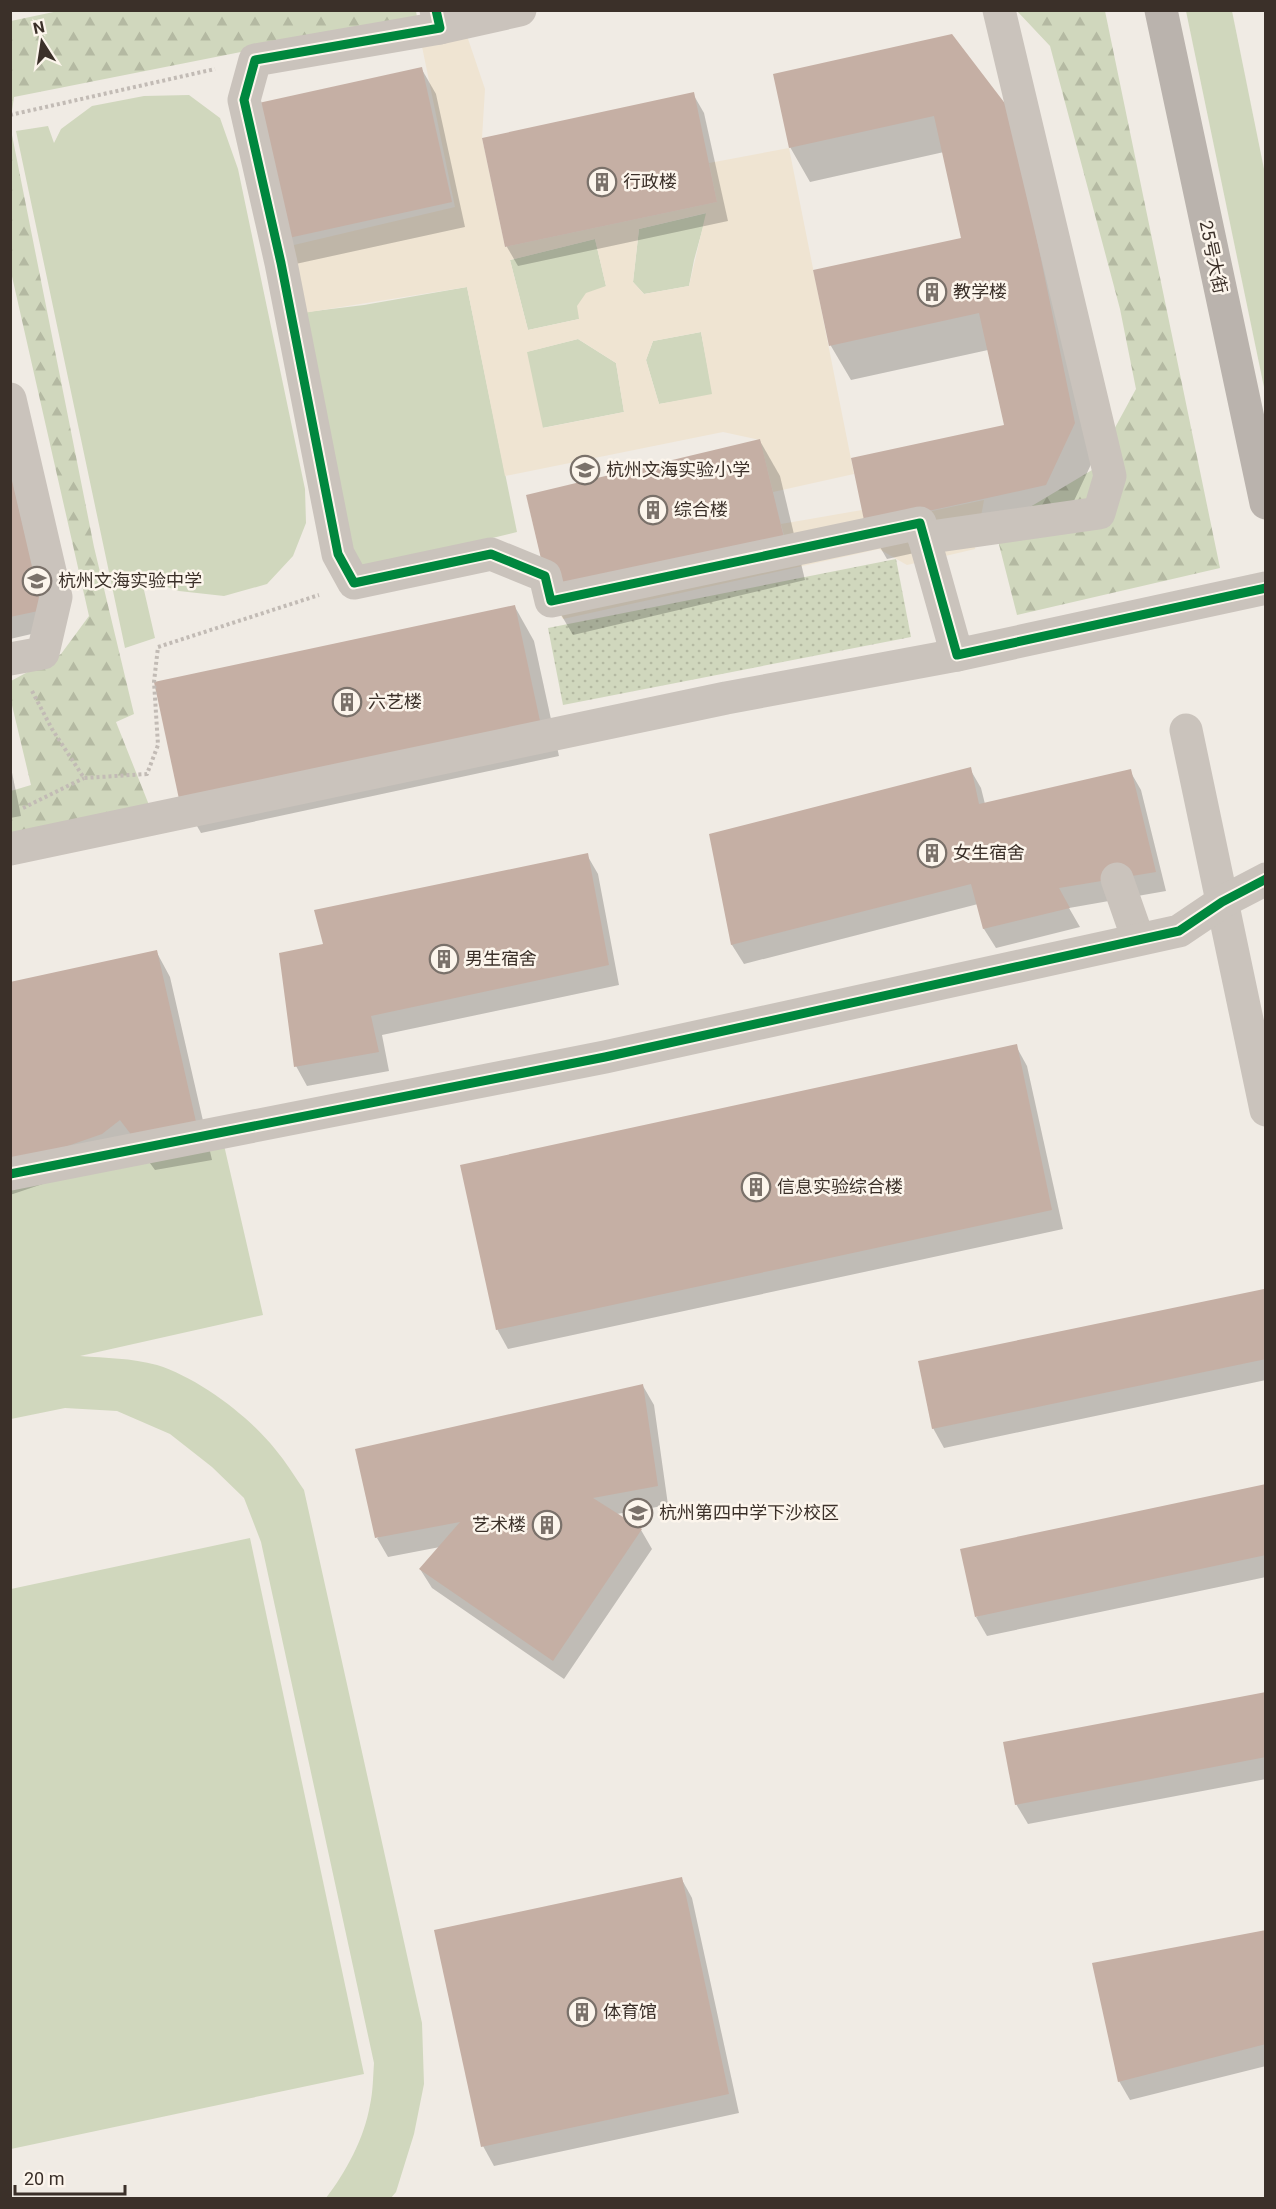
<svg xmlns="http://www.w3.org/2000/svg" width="1276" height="2209" font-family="Roboto,'Noto Sans SC',sans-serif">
<defs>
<pattern id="forest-firs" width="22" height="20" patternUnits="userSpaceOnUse" patternTransform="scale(1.5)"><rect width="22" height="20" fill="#d0d7bd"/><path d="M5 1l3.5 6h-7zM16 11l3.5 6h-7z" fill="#b4b9a2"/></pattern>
<pattern id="garden-dots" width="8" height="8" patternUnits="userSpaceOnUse" patternTransform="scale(1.5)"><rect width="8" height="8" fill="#d0d7bd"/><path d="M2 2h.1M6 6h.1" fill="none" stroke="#b4b9a2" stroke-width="1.8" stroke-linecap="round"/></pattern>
</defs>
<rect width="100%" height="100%" fill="#f0ebe4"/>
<g fill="#d0d7bd">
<path d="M1186 11H1232L1265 174V392Z"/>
<path d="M189 95 220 118 238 169 305 489 306 523 293 556 267 584 224 596 179 591 152 582 141 577 155 638 125 648 16 131 48 126 54 143 61 129 92 106 144 96Z"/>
<path d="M707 213 694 260 689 286 644 294 633 282 639 229Z"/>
<path d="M595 239 606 286 579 319 528 330 510 260Z"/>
<path d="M467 287 517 532 343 574 290 314 364 305Z"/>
<path d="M701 332 713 395 659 404 646 360 653 341Z"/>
<path d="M578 339 616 363 624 412 542 428 526 352Z"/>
<path d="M221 1132 263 1315 80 1356C106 1358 131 1358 157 1365 198 1378 248 1415 275 1449 286 1462 295 1477 304 1490L422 2023 424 2084 414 2134 396 2192 391 2198H326C346 2172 364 2139 370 2105 373 2092 373 2077 374 2063L261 1542 244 1498 212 1467 170 1434 117 1411 65 1408 11 1419 10 1181Z"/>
<path d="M250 1538 364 2074 11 2149V1589Z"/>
</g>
<g fill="url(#forest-firs)">
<path d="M63 10 416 11 417 17 14 97 11 118V21Z"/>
<path d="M1017 11H1105L1220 568 1017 615 993 521 1015 516 1092 470 1136 389 1120 309 1050 46Z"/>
<path d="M10 125 94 547 134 714 116 722 149 805 11 836V791L31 785 11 701V681L61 654 89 616 11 272Z"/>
</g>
<path fill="url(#garden-dots)" d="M896 559 911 637 563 705 548 628Z"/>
<g fill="#efe4d2" fill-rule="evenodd">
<path d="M463 24 485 89 482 138 505 247 717 202 709 163 789 148 854 474 773 492 760 440 723 432 505 476 467 287 291 315 277 249 455 207 419 32ZM706 213 689 286 644 294 633 282 639 229ZM595 239 606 286 586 293 577 306 579 319 528 330 510 260ZM701 332 712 394 659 404 646 360 653 341ZM578 339 616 363 624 412 543 428 527 352Z"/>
<path d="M984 500 975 549 907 565 879 549 563 619 551 601 788 550 781 524 862 510 866 525Z"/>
</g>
<g fill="#0003">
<path d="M421 68 436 94 465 227 291 265 276 240Z"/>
<path d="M774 75 1009 111 1094 458 1065 520 887 559 867 525 1005 426 988 350 851 380 831 346 815 272 963 239 944 152 810 182 790 147Z"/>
<path d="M693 94 704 113 728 221 518 266 507 247 483 139Z"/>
<path d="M10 434 53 629 10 639Z"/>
<path d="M760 441 780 476 805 580 573 635 553 601Z"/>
<path d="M515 607 534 641 559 756 201 833 181 798Z"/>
<path d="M10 763 21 816 10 818Z"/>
<path d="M970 769 981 788 985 804 1130 771 1141 790 1166 891 1069 908 1080 927 996 948 984 929 978 904 744 964 732 945 711 835Z"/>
<path d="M587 855 598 874 619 985 382 1035 389 1071 307 1086 296 1066 325 945Z"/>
<path d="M156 951 170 977 212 1160 155 1170 136 1144 117 1159 10 1195V983Z"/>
<path d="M1016 1046 1027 1066 1063 1229 508 1349 497 1329Z"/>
<path d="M1263 1291 1266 1295V1380L944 1448 933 1428Z"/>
<path d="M643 1386 654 1405 668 1505 617 1514 641 1530 652 1549 564 1679 432 1588 420 1569 440 1547 388 1557 377 1538Z"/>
<path d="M1266 1485V1577L987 1636 976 1617Z"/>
<path d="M1266 1694V1779L1028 1824 1016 1804Z"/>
<path d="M681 1878 692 1898 739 2113 494 2166 483 2146Z"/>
<path d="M1266 1931V2066L1130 2100 1119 2081Z"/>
</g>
<g fill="#c5afa4">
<path d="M952 34 1010 110 1075 423 1046 485 865 525 851 458 1004 425 979 313 829 346 813 270 961 238 934 116 789 148 773 74Z"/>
<path d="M422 67 452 202 275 241 245 106Z"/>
<path d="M694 92 717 202 505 247 482 138Z"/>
<path d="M760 439 786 546 551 601 526 495Z"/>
<path d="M10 471 43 610 10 617Z"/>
<path d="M515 605 540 721 179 799 154 682Z"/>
<path d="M971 767 979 804 1131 769 1156 872 1059 888 1070 908 983 929 971 884 731 945 709 834Z"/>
<path d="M588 853 609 965 371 1016 379 1052 294 1067 279 953 323 944 314 910Z"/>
<path d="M157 950 199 1135 139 1145 120 1120 102 1134 10 1166V982Z"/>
<path d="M1017 1044 1052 1210 496 1330 460 1165Z"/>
<path d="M1264 1289 1266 1359 932 1429 918 1361Z"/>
<path d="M643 1384 658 1486 593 1498 642 1529 553 1661 419 1569 460 1522 375 1538 355 1449Z"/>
<path d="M1266 1484V1555L975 1617 960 1549Z"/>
<path d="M1266 1692V1757L1015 1805 1003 1742Z"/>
<path d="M682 1877 729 2094 481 2147 434 1930Z"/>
<path d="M1266 1930V2044L1118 2082 1092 1963Z"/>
</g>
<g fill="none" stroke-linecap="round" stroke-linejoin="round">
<g stroke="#c2bbb5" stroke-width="4" stroke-dasharray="3 3" stroke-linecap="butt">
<path d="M10 115 215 69"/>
<path d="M32 691 52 729 84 778 147 774 158 745 154 682 158 647 319 595"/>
<path d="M23 808 84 778"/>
</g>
<g stroke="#cac3bc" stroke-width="33">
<path d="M436 10 440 28 255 60 244 100 281 263 338 554 354 583 491 554 545 576 551 601 920 523 957 655 1266 588"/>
<path d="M440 28 520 10"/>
<path d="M10 399 56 597 43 653 10 659"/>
<path d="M924 538 1099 513 1110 476 999 10"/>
<path d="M1186 730 1266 1110"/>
<path d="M10 849 726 698 957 655"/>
<path d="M1117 879 1138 939"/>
<path d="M10 1174 605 1057 1179 931 1222 902 1266 879"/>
</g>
<path stroke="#bab3ad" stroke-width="33" d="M1161 10 1266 503"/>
<g stroke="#fcf5ec" stroke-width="13">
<g id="cycleway">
<path d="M436 10 440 28 255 60 244 100 281 263 338 554 354 583 491 554 545 576 551 601 920 523 957 655 1266 588"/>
<path d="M10 1174 605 1057 1179 931 1222 902 1266 879"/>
</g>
</g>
<use href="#cycleway" stroke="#00873e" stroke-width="9"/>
</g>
<defs>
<g id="building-ring" transform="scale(1.5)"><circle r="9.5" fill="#fcf5ec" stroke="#7a716a" stroke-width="1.5"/><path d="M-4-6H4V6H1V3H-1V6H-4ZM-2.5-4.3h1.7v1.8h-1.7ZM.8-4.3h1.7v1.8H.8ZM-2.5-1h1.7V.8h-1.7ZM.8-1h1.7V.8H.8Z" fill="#7a716a"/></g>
<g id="school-ring" transform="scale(1.5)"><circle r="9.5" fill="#fcf5ec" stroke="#7a716a" stroke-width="1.5"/><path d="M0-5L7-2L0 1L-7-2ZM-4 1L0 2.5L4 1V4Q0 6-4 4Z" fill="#7a716a"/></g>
</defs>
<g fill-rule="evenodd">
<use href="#building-ring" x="602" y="182"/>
<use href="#building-ring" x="932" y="292"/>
<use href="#school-ring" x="585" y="470"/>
<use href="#building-ring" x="653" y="510"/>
<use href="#school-ring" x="37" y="581"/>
<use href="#building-ring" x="347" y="702"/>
<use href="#building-ring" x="932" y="853"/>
<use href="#building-ring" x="444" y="959"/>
<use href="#building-ring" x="756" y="1187"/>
<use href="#school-ring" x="638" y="1513"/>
<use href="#building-ring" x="547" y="1525"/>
<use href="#building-ring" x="582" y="2012"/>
</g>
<g text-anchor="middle" stroke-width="5" stroke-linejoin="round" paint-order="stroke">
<g font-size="18" fill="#3b3029" stroke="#fcf5ec" text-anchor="start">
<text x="623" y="188">行政楼</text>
<text x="953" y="298">教学楼</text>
<text x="606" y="476">杭州文海实验小学</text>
<text x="674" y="516">综合楼</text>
<text x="58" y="587">杭州文海实验中学</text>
<text x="368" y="708">六艺楼</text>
<text x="953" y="859">女生宿舍</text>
<text x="465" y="965">男生宿舍</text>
<text x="777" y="1193">信息实验综合楼</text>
<text x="659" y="1519">杭州第四中学下沙校区</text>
<text x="526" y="1531" text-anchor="end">艺术楼</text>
<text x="603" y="2018">体育馆</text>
</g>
<g font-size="18" fill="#3b3029" stroke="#fcf5ec">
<text transform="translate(1213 257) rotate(78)" y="6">25号大街</text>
</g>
</g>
<rect width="1276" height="2209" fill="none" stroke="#3b3029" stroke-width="24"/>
<g transform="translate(42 42) rotate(348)" stroke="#fcf5ec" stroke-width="4.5" paint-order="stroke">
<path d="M0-4.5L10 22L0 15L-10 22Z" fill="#3b3029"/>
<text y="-9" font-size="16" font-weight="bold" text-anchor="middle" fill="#3b3029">N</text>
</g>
<path d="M15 2185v9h110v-9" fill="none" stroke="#3b3029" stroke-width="3"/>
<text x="24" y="2185" font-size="18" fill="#3b3029" stroke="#fcf5ec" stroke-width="4.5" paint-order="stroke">20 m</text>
</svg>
